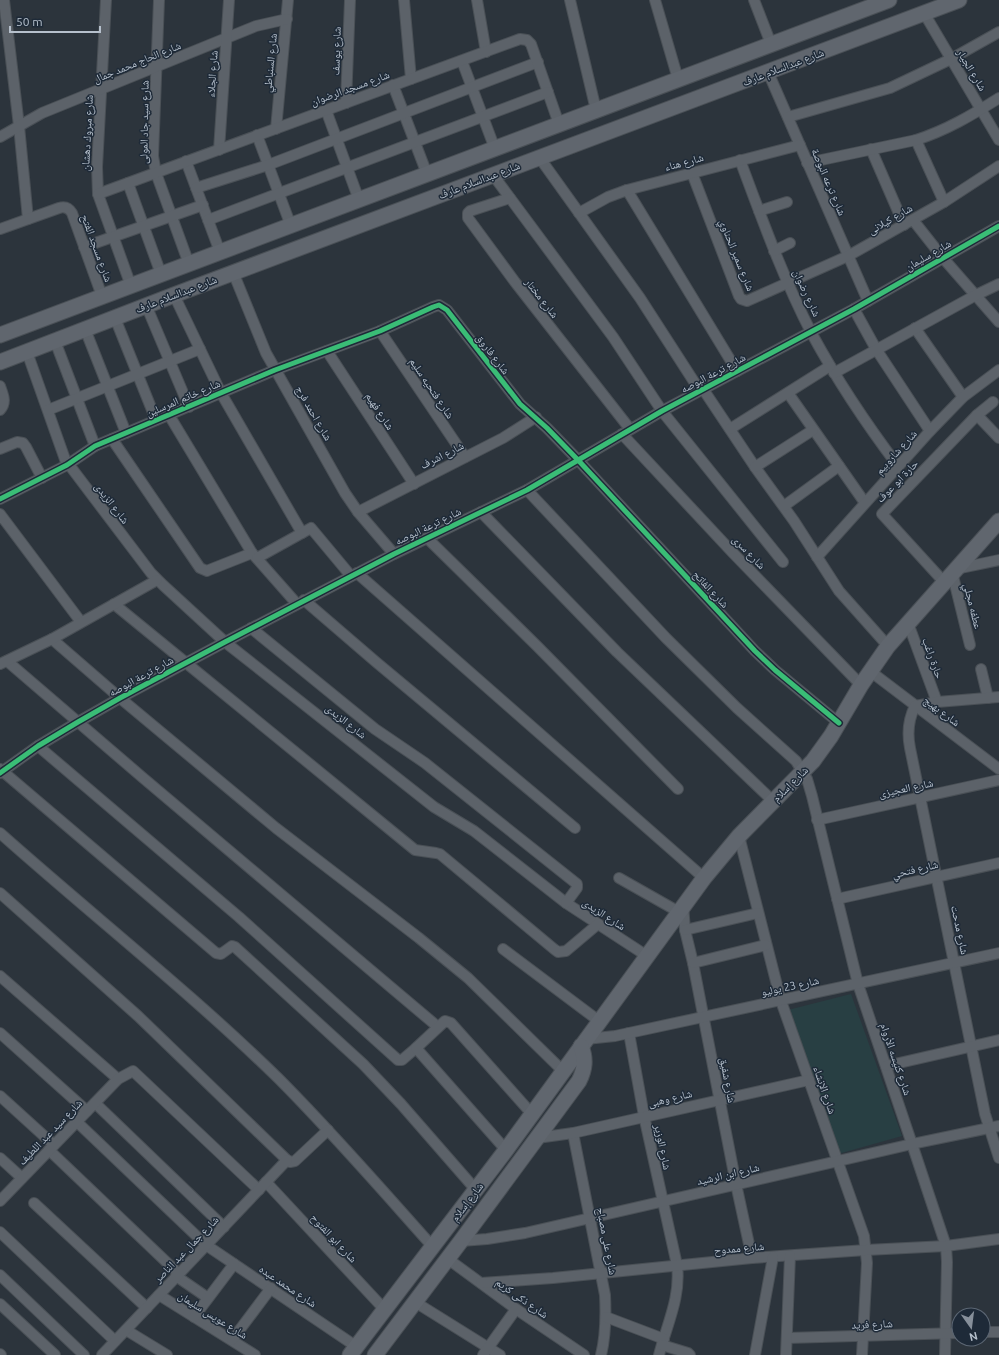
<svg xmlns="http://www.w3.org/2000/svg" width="999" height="1355" font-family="Ubuntu,'Noto Naskh Arabic',sans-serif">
<rect width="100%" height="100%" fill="#2c343c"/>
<path fill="#283f43" d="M851 994 902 1136 838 1154 788 1010Z"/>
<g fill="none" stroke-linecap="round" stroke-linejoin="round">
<g stroke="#4a5056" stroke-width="12">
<g id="street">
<path d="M4 0 19 126 28 219"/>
<path d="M106 0 97 167 98 194 131 286"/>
<path d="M159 0 153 156 156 173 189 264"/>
<path d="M404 0 411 79"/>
<path d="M477 0 486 52"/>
<path d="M570 0 596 110"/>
<path d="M655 0 678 79"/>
<path d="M754 0 771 44"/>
<path d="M924 13 999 140"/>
<path d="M462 61 495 149"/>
<path d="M768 72 868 301"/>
<path d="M393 85 427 174"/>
<path d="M346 103 350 0"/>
<path d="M326 110 359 200"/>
<path d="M788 117 890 88 951 59 999 32"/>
<path d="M276 129 288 0"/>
<path d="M257 135 291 226"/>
<path d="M0 137 42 113 256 26 287 19"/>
<path d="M916 140 944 202"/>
<path d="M871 149 904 225"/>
<path d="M219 150 229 0"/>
<path d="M539 157 640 298 700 391"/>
<path d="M740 160C762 219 783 278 812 334 837 380 867 425 898 466"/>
<path d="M186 161 220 252"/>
<path d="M807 163 916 140C947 130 972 115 999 98"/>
<path d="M692 173 739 296 741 299 747 301 848 256 944 202 999 166"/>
<path d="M493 175 613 337 662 411 783 562"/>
<path d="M128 183 161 274"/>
<path d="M196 188 268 165 538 62"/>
<path d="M627 190 737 371"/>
<path d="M98 194 520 39 527 40 531 44 559 124"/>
<path d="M510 198 470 211 468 213V218L515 282 630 429"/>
<path d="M759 211 787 202"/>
<path d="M579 213 608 197 627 190 800 145"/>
<path d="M208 220 548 92"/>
<path d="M913 220 943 258 999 322"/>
<path d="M0 229 59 208C65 206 69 208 72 213L102 296"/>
<path d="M84 247 203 205"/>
<path d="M774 251 790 243"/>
<path d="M233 272 266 353 345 493 358 512 394 554"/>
<path d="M174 295 221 393 302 533"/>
<path d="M146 305 189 407"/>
<path d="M854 309 876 349 930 431"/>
<path d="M115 318 156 420"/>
<path d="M915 328 963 397"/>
<path d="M85 329 126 433"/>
<path d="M380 331 465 457"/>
<path d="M55 341 95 446"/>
<path d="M327 351 414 484"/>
<path d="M27 352 67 465 70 466 151 573 163 585 225 642 434 807 474 831 566 903 647 956"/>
<path d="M834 373 976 295 999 284"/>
<path d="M0 386C3 395 7 402 0 410"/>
<path d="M703 389 755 467 794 521 839 591 888 646"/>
<path d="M788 393 865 503"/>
<path d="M993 402 977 415 999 438"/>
<path d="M48 410 200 349"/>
<path d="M169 415 252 553 297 604"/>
<path d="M730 429 830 366"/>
<path d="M622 434 733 553 861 685"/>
<path d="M112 439 200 568 207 571 209 570 252 553"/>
<path d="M0 449 17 442 23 443 26 447 42 478"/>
<path d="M755 467 813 430"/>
<path d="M527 490 666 638 737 708 796 761 807 779 812 796 858 984 912 1144 946 1246 947 1262 945 1355"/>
<path d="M0 499 67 465 95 446 275 370 380 331 433 307 439 305 447 310 520 404 547 428 578 460 755 651 775 670 839 723"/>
<path d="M784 506 839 466"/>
<path d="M358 512 503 438 536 417"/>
<path d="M481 512 617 652 773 801"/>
<path d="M0 514 81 622"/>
<path d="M427 538 537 646 678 789"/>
<path d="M817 557 930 431 963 397 999 370"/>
<path d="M257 558 311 528 351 576"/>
<path d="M956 569 999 560"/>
<path d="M952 572 970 645"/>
<path d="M357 573 704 878"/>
<path d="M944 582 882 514 977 415"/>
<path d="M304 600 376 662 575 828"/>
<path d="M114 604 415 850 436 853 440 854 554 949 558 952 566 951 598 924"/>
<path d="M908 623 937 702"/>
<path d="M251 628 375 729 425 763 577 884V888L566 903"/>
<path d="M52 639 120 698 276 828 419 938 468 978 563 1071"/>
<path d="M7 661 142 777 438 1027"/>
<path d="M0 664 52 639 157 580"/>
<path d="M981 669 988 698"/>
<path d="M870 671 999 769"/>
<path d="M999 697 937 702 915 706C908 720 907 733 910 748L985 1114 999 1158"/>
<path d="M38 746 239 917 398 1060H402L416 1048"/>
<path d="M0 769 216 953 221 954 232 946 235 947 363 1064 401 1104 476 1190"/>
<path d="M0 773 38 746 78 722 120 698 225 642 394 554 527 490 662 411 854 309 999 226"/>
<path d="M817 820 999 780"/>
<path d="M0 833C92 915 190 992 278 1078 332 1132 382 1190 433 1247"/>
<path d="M739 836 781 1001 864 1236 867 1263 862 1355"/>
<path d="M619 878 679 912"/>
<path d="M0 893 138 1016 287 1160 290 1162 295 1161 328 1130"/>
<path d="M837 899 999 863"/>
<path d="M683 905 685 930 693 963 736 1184 752 1258"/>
<path d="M685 930 758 913"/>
<path d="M503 949 599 1021"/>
<path d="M693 963 766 945"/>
<path d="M0 976 118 1079"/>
<path d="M0 1033 87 1111"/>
<path d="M629 1033 644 1116 677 1265C681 1297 667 1324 659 1355"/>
<path d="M586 1039 615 1036 999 953"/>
<path d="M886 1066 999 1040"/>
<path d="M0 1096 54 1145"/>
<path d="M95 1103 224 1227"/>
<path d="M77 1122 206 1245 357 1347"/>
<path d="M573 1133 605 1295C606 1315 606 1335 601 1355"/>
<path d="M537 1138 573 1133 809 1080"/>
<path d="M49 1150 179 1274"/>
<path d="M506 1150 416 1048 445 1021 451 1023 532 1114"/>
<path d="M0 1158 22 1178"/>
<path d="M266 1182 385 1310"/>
<path d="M0 1201 118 1079 133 1071 259 1190"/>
<path d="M34 1203 147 1308"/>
<path d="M0 1232 115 1341"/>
<path d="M461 1241 487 1239 525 1233 912 1144 999 1126"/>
<path d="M448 1259 516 1309 584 1355"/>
<path d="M0 1275 84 1355"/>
<path d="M176 1276 208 1298"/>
<path d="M481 1283 553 1278 752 1258 866 1250 946 1246 999 1239"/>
<path d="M159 1295 255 1355"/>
<path d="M415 1302 500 1355"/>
<path d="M0 1304 55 1355"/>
<path d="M194 1317 234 1264"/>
<path d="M606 1317 664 1339"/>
<path d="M126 1330 167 1355"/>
<path d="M983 1332H999"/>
<path d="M787 1338 959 1333"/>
<path d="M232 1340 271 1288"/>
<path d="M662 1345 688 1353 690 1355"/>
<path d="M0 1354 1 1355"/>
<path d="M102 1355 287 1160"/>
<path d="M483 1355 516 1309"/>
<path d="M755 1355 773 1257"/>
<path d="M786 1355 790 1256"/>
</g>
</g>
<g stroke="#4a5056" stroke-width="17">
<g id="secondary">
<path d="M0 335 889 0"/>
<path d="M0 362 174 295 959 0"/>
<path d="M350 1355 506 1150 704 878 739 836 813 761 831 736 861 685 888 646 999 521"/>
<path d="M375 1355 461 1241 579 1081C585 1069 586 1059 581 1046"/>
</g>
</g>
<use href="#street" stroke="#5c6269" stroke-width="10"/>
<use href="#secondary" stroke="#60666e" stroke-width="15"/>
<g stroke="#1e2a38" stroke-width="8">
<g id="cycleway">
<path d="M0 499 67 465 95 446 275 370 380 331 433 307 439 305 447 310 520 404 547 428 578 460 755 651 775 670 839 723"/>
<path d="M0 773 38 746 78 722 120 698 225 642 394 554 527 490 662 411 854 309 999 226"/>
</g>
</g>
<use href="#cycleway" stroke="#3abd76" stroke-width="5"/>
</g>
<g text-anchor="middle" stroke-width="3" stroke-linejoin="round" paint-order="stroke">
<g font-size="11" fill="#b6c0cc" stroke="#1e2a38">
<text transform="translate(336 51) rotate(-88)" y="4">شارع يوسف</text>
<text transform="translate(137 62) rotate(-22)" y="4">شارع الحاج محمد جمال</text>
<text transform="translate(270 63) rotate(-84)" y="4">شارع السنباطي</text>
<text transform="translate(783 67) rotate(-21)" y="4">شارع عبدالسلام عارف</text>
<text transform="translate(972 70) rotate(59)" y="4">شارع الجيار</text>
<text transform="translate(212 74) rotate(-86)" y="4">شارع الجلاء</text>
<text transform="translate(350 88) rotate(-20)" y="4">شارع مسجد الرضوان</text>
<text transform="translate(144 122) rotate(-89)" y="4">شارع سيد جاد المولى</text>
<text transform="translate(87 133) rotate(-87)" y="4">شارع مبروك دهشان</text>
<text transform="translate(684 162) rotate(-15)" y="4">شارع هناء</text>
<text transform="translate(479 180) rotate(-21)" y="4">شارع عبدالسلام عارف</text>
<text transform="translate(829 182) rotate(67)" y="4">شارع ترعه البوصة</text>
<text transform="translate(890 219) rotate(-30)" y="4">شارع كيلانى</text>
<text transform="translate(97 248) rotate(70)" y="4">شارع مسجد الفتح</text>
<text transform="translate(737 255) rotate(68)" y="4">شارع سمير الحناوي</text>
<text transform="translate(928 255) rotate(-30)" y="4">شارع سليمان</text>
<text transform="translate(807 293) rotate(65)" y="4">شارع رضوان</text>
<text transform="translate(176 294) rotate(-21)" y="4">شارع عبدالسلام عارف</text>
<text transform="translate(542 298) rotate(52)" y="4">شارع مختار</text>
<text transform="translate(493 354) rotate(53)" y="4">شارع فاروق</text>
<text transform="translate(713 373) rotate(-28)" y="4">شارع ترعة البوصه</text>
<text transform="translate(432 388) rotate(56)" y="4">شارع فتحيه سليم</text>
<text transform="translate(183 398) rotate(-23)" y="4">شارع خاتم المرسلين</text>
<text transform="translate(380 411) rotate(57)" y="4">شارع فهيم</text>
<text transform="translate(314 413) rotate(60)" y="4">شارع احمد فرج</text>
<text transform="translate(896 452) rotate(-48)" y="4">شارع شاروبيم</text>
<text transform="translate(442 455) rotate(-27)" y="4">شارع اشرف</text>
<text transform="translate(897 481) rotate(-46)" y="4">حارة ابو عوف</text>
<text transform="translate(112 503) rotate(52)" y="4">شارع الزيدى</text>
<text transform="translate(428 526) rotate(-26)" y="4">شارع ترعة البوصه</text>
<text transform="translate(749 552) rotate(46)" y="4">شارع سرى</text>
<text transform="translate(711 589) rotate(47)" y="4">شارع الفاتح</text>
<text transform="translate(973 606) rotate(76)" y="4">عطفه مجلي</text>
<text transform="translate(933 658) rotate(70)" y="4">حارة راغب</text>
<text transform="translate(141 676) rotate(-29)" y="4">شارع ترعة البوصه</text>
<text transform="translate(942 711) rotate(37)" y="4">شارع بهيج</text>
<text transform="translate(346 721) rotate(38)" y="4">شارع الزيدى</text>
<text transform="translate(790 784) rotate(-45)" y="4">شارع إسلام</text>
<text transform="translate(906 788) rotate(-12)" y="4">شارع العجيزى</text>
<text transform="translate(915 869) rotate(-13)" y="4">شارع فتحي</text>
<text transform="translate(604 914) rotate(33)" y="4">شارع الزيدى</text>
<text transform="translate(960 930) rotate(78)" y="4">شارع مدحت</text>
<text transform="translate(790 986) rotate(-12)" y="4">شارع 23 يوليو</text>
<text transform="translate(896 1059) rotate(71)" y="4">شارع كنيسه الأروام</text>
<text transform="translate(728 1080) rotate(79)" y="4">شارع شفيق</text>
<text transform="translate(825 1090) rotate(71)" y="4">شارع الإنشاء</text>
<text transform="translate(670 1098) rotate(-13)" y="4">شارع وهبى</text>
<text transform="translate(50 1132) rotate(-46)" y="4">شارع سيد عبد اللطيف</text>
<text transform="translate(663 1147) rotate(78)" y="4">شارع الوزير</text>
<text transform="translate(728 1174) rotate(-13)" y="4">شارع ابن الرشيد</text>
<text transform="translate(467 1202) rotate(-53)" y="4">شارع إسلام</text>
<text transform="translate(334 1238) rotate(47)" y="4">شارع ابو الفتوح</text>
<text transform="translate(607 1241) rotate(79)" y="4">شارع على مصباح</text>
<text transform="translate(739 1248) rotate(-5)" y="4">شارع ممدوح</text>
<text transform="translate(186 1249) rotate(-46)" y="4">شارع جمال عبد الناصر</text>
<text transform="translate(288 1286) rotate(34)" y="4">شارع محمد عبده</text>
<text transform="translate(522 1298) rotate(35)" y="4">شارع ذكى كريم</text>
<text transform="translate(213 1315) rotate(32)" y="4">شارع عويس سليمان</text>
<text transform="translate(872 1324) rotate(-2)" y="4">شارع فريد</text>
</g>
</g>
<g transform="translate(971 1327) rotate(166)"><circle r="19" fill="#1e2a38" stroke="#5b6673"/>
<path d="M0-3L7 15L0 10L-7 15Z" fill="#868f9a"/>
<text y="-6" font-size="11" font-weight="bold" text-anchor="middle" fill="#b6c0cc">N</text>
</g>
<path d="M10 26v6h90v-6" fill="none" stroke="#b6c0cc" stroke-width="2"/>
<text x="16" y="26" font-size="12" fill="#b6c0cc" stroke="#1e2a38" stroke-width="3" paint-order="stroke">50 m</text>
</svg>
